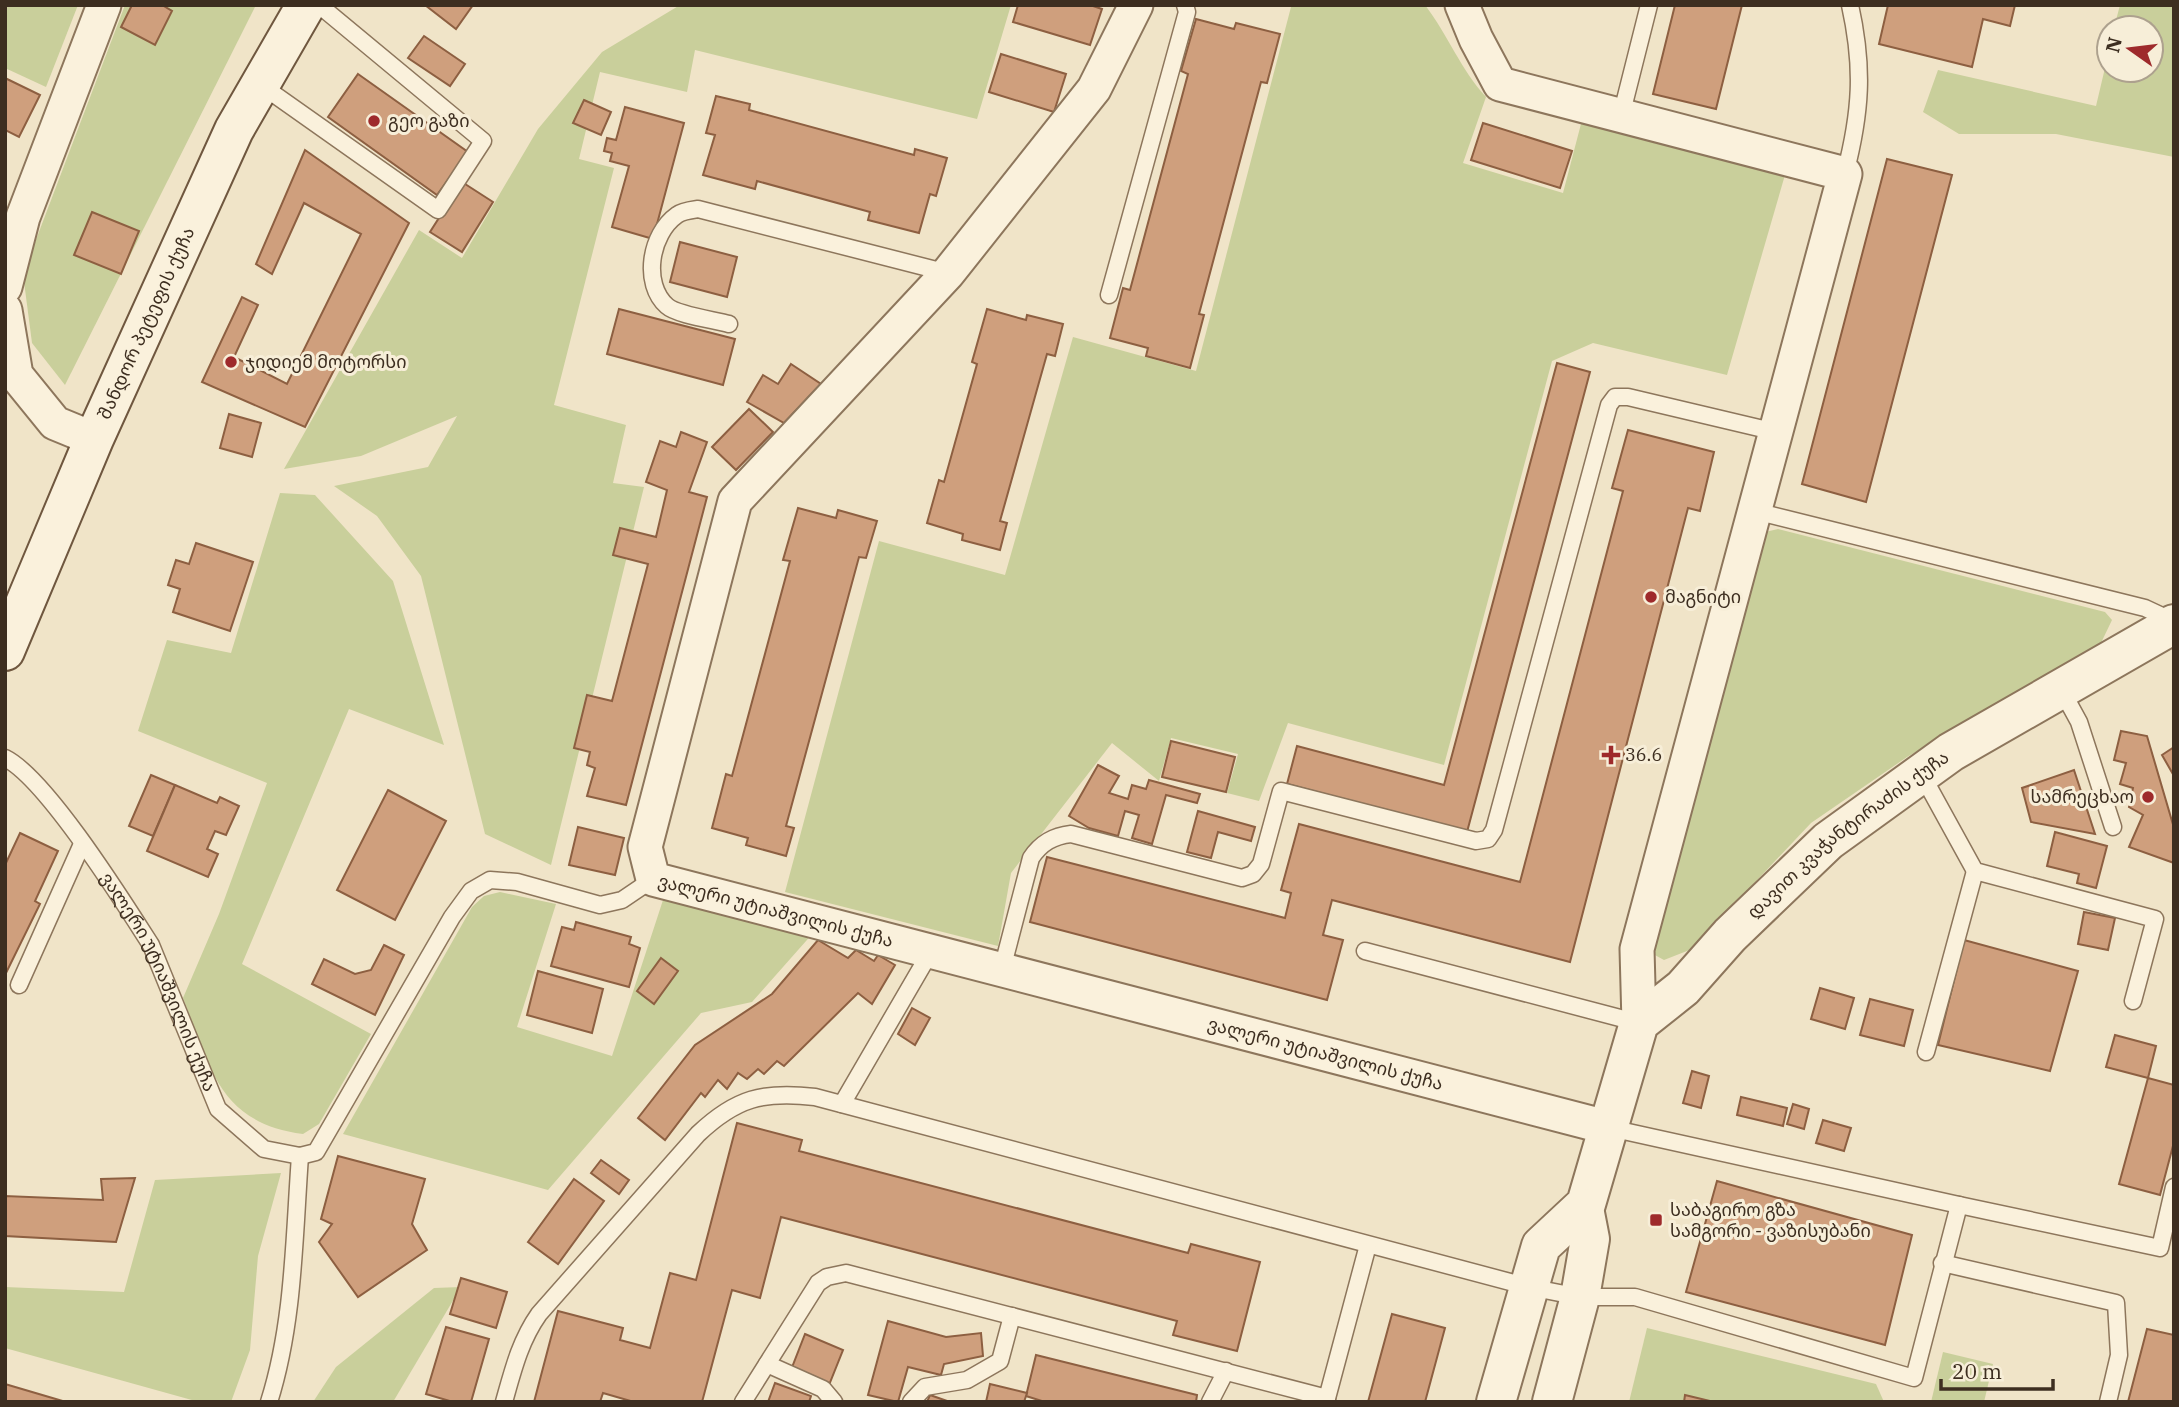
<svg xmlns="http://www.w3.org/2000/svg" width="2179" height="1407" font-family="'IBM Plex Serif','Noto Sans Georgian',serif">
<rect width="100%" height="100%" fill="#f0e4c8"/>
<g fill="#c9cf9b">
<path d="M5 5H78L46 87 5 68Z"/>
<path d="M125 5H256L65 385 32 343 23 274Z"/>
<path d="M680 5H1011L977 119 695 50 687 92 600 72 579 159 614 168 554 405 626 425 613 483 644 487 551 865 485 834 421 576 377 516 334 486 428 467 457 416 361 456 284 469 419 230 462 258 538 129 602 52Z"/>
<path d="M1326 5H1425C1448 35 1461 70 1486 97L1463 163 1563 193 1582 120 1787 168 1727 375 1593 343 1552 361 1444 765 1288 723 1259 801 1227 793 1238 754 1171 738 1159 781 1112 743 1011 873 998 946 785 892 879 541 1005 575 1073 337 1196 371 1291 7Z"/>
<path d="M2120 5H2174V157L2056 134H1959L1923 112 1938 70 2096 106 2109 51V70H2151V28H2114Z"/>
<path d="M280 493 315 495 393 581 444 745 349 709 242 964 371 1034 319 1124 303 1134C218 1123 210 1066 183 998L219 914 267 783 138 731 167 640 231 653Z"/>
<path d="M1778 529 2105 612 2112 620 2100 645 1907 757 1811 823 1692 949 1664 960 1653 954 1761 533Z"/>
<path d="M500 892 556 904 517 1027 612 1056 664 897 814 932 752 1002 701 1013 548 1190 343 1134 472 907 484 896Z"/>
<path d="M281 1173 258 1256 250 1350 231 1402H199L5 1348V1287L124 1292 155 1180Z"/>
<path d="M461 1287 393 1402H313L336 1367 434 1288Z"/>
<path d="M1647 1328 1876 1384 1884 1402H1629Z"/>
<path d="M1943 1352 1993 1364 1984 1402H1931Z"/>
</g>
<g fill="#cf9f7d" stroke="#8d5f41" stroke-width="2">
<path d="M132 5H162L172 11 155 45 121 27Z"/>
<path d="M425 5H473L456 29Z"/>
<path d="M1018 5H1090L1102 9 1090 45 1013 22Z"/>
<path d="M1675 5H1742L1716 109 1653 94Z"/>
<path d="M1888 5H2015L2010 26 1983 19 1972 67 1879 44Z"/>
<path d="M1196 19 1234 29 1236 23 1280 34 1267 83 1261 82 1199 314 1204 315 1190 368 1146 356 1148 348 1110 338 1123 288 1130 290 1188 74 1181 71Z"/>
<path d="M424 36 465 64 450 86 408 58Z"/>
<path d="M1001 54 1066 74 1054 112 989 92Z"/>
<path d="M358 74 468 152 437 195 328 117Z"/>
<path d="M5 78 40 95 19 137 5 130Z"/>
<path d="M716 96 750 104 749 110 914 155 915 149 947 158 936 196 930 194 919 233 868 220 870 212 757 181 755 189 703 175 715 135 706 133Z"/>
<path d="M584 100 611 112 601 135 573 123Z"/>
<path d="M625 107 684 123 653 239 612 227 629 166 610 161 612 153 604 151 607 138 616 140Z"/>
<path d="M1483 123 1572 151 1560 188 1471 160Z"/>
<path d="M305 150 409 223 305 427 202 382 242 297 258 305 234 357 287 384 361 234 304 203 272 274 256 264Z"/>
<path d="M1887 159 1952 175 1866 502 1802 484Z"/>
<path d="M462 182 493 202 462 252 430 232Z"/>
<path d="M92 212 139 231 121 274 74 255Z"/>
<path d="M680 242 737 257 727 297 670 282Z"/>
<path d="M619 309 735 339 723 385 607 354Z"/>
<path d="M987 309 1026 320 1027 315 1063 324 1055 356 1047 354 1000 521 1007 523 1000 550 962 540 963 534 927 523 939 480 944 482 977 364 972 362Z"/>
<path d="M1557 363 1590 372 1467 832 1287 784 1297 746 1444 785Z"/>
<path d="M791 364 821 384 784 423 747 402 763 375 778 384Z"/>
<path d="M749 409 773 432 736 470 712 447Z"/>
<path d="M229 414 261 423 252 457 220 448Z"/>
<path d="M1628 430 1714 452 1700 511 1688 508 1570 962 1332 900 1323 935 1343 940 1327 1000 1030 922 1047 857 1285 918 1291 893 1281 890 1299 824 1520 882 1623 491 1612 488Z"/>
<path d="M681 432 707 442 689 492 707 497 626 805 587 796 595 768 587 765 590 752 574 748 587 695 612 701 648 564 613 555 620 528 656 537 667 490 646 482 660 441 676 447Z"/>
<path d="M798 508 836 518 838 510 877 521 866 558 859 557 786 826 794 828 786 856 746 845 748 838 712 828 726 774 732 776 790 561 783 560Z"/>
<path d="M196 543 253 562 230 631 173 612 180 589 168 585 176 560 189 564Z"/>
<path d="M2121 731 2147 736 2174 828V863L2129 847 2143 815 2129 807 2133 788 2120 784 2126 763 2114 760Z"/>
<path d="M1171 741 1235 757 1226 792 1162 777Z"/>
<path d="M2174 747V776L2162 755Z"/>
<path d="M1098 765 1119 776 1109 793 1128 799 1132 785 1146 789 1149 780 1200 794 1197 803 1166 795 1152 844 1132 838 1139 815 1125 811 1118 836 1089 828 1069 816Z"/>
<path d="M2074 770 2095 834 2031 822 2022 788Z"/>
<path d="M151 775 175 785 153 836 129 826Z"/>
<path d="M175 785 217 803 220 797 239 806 226 835 215 831 207 849 218 854 208 877 147 851Z"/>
<path d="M388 790 446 821 395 920 337 890Z"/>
<path d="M1198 811 1255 827 1251 841 1218 832 1211 858 1187 852Z"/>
<path d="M578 827 624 838 615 875 569 865Z"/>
<path d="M2055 832 2107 846 2096 888 2077 883 2079 874 2047 866Z"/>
<path d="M20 833 58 851 35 901 40 904 5 975V865Z"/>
<path d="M2084 912 2115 918 2108 950 2078 944Z"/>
<path d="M576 922 631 937 629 944 640 948 629 987 551 966 562 927 574 930Z"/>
<path d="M818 940 848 958 856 950 874 961 878 955 895 965 872 1004 858 993 784 1066 777 1061 764 1074 758 1069 747 1079 738 1073 727 1089 718 1080 705 1097 701 1093 665 1140 638 1118 695 1045 772 994Z"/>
<path d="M1964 940 2078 971 2050 1071 1938 1045Z"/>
<path d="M384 945 404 955 375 1015 312 984 324 959 355 974 371 970Z"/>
<path d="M661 958 678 971 654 1004 637 991Z"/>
<path d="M538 971 603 989 592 1033 527 1015Z"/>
<path d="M1820 988 1854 998 1845 1029 1811 1019Z"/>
<path d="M1870 999 1913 1010 1904 1046 1860 1035Z"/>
<path d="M912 1008 930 1018 915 1045 898 1034Z"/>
<path d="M2115 1035 2156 1046 2148 1078 2106 1067Z"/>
<path d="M1692 1071 1709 1076 1701 1108 1683 1103Z"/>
<path d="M2148 1078 2174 1085V1142L2160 1195 2119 1184Z"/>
<path d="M1741 1097 1787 1108 1783 1126 1737 1115Z"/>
<path d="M1793 1104 1809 1109 1804 1129 1787 1124Z"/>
<path d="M1823 1120 1851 1128 1844 1151 1816 1143Z"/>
<path d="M737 1123 802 1140 799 1151 1188 1253 1191 1244 1260 1262 1237 1351 1173 1335 1177 1321 781 1217 760 1298 732 1290 702 1402H634L603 1393 600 1402H534L558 1311 623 1328 620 1340 650 1348 670 1273 696 1280Z"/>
<path d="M338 1156 425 1179 412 1224 427 1250 358 1297 319 1242 332 1224 321 1219Z"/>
<path d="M601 1160 629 1180 619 1194 591 1173Z"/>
<path d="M135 1178 116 1242 5 1236V1196L103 1200 101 1179Z"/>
<path d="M574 1179 604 1201 558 1264 528 1242Z"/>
<path d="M1717 1181 1912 1235 1885 1345 1686 1292Z"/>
<path d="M461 1278 507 1292 496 1328 450 1314Z"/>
<path d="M1392 1314 1445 1328 1425 1402H1368Z"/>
<path d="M888 1321 946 1337 981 1333 983 1356 944 1364 941 1375 908 1367 898 1402 868 1395Z"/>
<path d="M446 1327 489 1339 471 1402H453L426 1394Z"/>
<path d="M2147 1329 2174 1335V1402H2128Z"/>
<path d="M805 1334 843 1350 829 1385 791 1370Z"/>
<path d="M1036 1355 1197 1395 1196 1402H1045L1026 1396Z"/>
<path d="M775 1383 811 1396 809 1402H768Z"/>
<path d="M5 1384 66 1402H5Z"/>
<path d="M990 1384 1027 1393 1024 1402H986Z"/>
<path d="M930 1395 950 1402H927Z"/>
<path d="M1685 1395 1714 1402H1684Z"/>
</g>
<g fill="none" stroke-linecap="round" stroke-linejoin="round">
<g stroke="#8d765c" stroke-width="19">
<g id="service">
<path d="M261 85 438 210 483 141 319 5"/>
<path d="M1621 116 1649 5"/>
<path d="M1845 174C1861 112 1864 68 1850 5"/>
<path d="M1109 295 1187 12 1185 5"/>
<path d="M729 324C715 320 677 315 667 306 642 284 650 234 677 215 682 211 691 210 698 209L948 273"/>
<path d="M1755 511 2145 608 2160 615 2166 628"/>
<path d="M2061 689 2079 722 2113 827"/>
<path id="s1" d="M5 758C46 778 124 903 151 945L218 1109 264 1149 300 1156 316 1152 452 917 471 891 490 880 517 882 600 905 622 900 653 879"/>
<path d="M1921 773 1975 871 2155 919 2133 1001"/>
<path d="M1365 951 1639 1023"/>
<path d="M1002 969 1031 858C1041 843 1053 836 1071 834L1242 878 1253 874 1261 864 1281 791 1476 841 1488 839 1494 830 1609 405 1615 397H1628L1776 432"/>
<path d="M19 985 82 844"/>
<path d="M1926 1052 1975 871"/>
<path d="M842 1104 931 951"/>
<path d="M1959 1205 2160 1248 2174 1187"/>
<path d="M1942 1263 2116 1303 2119 1355 2108 1402"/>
<path d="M767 1364 823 1389 834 1402"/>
<path d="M269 1402C294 1323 294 1238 300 1156"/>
<path d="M504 1402C513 1370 520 1341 539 1314L698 1134C736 1098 763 1091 815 1097L1529 1287 1580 1297H1635L1914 1378 1959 1205 1610 1128"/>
<path d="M743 1402 818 1283 827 1277 846 1273 1327 1398"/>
<path d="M911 1402 925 1387 967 1380 1000 1361 1012 1316"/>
<path d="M1210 1402 1226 1371"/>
<path d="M1326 1402 1368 1245"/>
</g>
</g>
<g stroke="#8d765c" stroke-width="37">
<g id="minor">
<path id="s2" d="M1136 5 1094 89 948 273 735 501 645 847 653 879 1610 1128"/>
<path d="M1462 5 1476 39 1500 84 1845 174 1637 949 1639 1023"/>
<path d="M5 287 23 217 104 5"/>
<path d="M5 310 16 375 55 423 94 439"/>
</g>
</g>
<g stroke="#8d765c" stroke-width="42">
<g id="tertiary">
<path id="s3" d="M1496 1402 1541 1246 1586 1204 1639 1023 1683 988 1730 935 1828 841 1951 752 2174 624"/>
<path d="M1552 1402 1580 1297 1590 1239 1584 1208"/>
</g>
</g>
<g stroke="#6f573f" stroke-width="42">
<g id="secondary">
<path id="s4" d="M5 651 94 439 234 130 306 5"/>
</g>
</g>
<use href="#service" stroke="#faf1dc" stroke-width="16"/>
<use href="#minor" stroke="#faf1dc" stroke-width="33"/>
<use href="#tertiary" stroke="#faf1dc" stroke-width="38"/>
<use href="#secondary" stroke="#faf1dc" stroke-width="38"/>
</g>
<g fill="#9e2a2b" stroke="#f7eed8" stroke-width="2.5">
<circle cx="374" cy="121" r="7"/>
<circle cx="231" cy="362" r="7"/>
<circle cx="1651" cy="597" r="7"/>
<path d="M1607.5 744.5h7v7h7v7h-7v7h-7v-7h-7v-7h7z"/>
<circle cx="2148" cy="797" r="7"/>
<rect x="1649" y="1213" width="14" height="14" rx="3.5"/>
</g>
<g text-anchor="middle" stroke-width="6" stroke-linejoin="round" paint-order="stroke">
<g font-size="18" fill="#3d2e20" stroke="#f7eed8" text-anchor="start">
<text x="388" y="127">გეო გაზი</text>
<text x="245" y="368">ჯიდიემ მოტორსი</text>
<text x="1665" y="603">მაგნიტი</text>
<text x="1625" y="761">36.6</text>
<text x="2134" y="803" text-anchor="end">სამრეცხაო</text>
<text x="1670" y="1216">საბაგირო გზა<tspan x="1670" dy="21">სამგორი - ვაზისუბანი</tspan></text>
</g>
<g font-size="18" fill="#3d2e20" stroke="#f7eed8">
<text dy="6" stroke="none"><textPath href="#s4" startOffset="357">შანდორ პეტეფის ქუჩა</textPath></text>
<text dy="6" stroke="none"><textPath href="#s3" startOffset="695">დავით კვაჭანტირაძის ქუჩა</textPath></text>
<text dy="6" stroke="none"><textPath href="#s2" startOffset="1158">ვალერი უტიაშვილის ქუჩა</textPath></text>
<text dy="6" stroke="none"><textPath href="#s1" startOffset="275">ვალერი უტიაშვილის ქუჩა</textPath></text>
<text dy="6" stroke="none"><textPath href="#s2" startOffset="1726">ვალერი უტიაშვილის ქუჩა</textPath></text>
</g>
</g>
<rect width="2179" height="1407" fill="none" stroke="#3d2e20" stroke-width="14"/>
<g transform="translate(2130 49) rotate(284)"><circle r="33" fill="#f7eed8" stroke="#ada18e" stroke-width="2"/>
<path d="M0-5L12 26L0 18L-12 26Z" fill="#9e2a2b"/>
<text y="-10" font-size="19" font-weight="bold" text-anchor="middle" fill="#3d2e20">N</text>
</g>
<path d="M1941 1379v10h112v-10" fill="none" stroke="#3d2e20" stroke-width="3.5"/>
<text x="1952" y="1379" font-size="21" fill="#3d2e20" stroke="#f7eed8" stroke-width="5" paint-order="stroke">20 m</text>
</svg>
